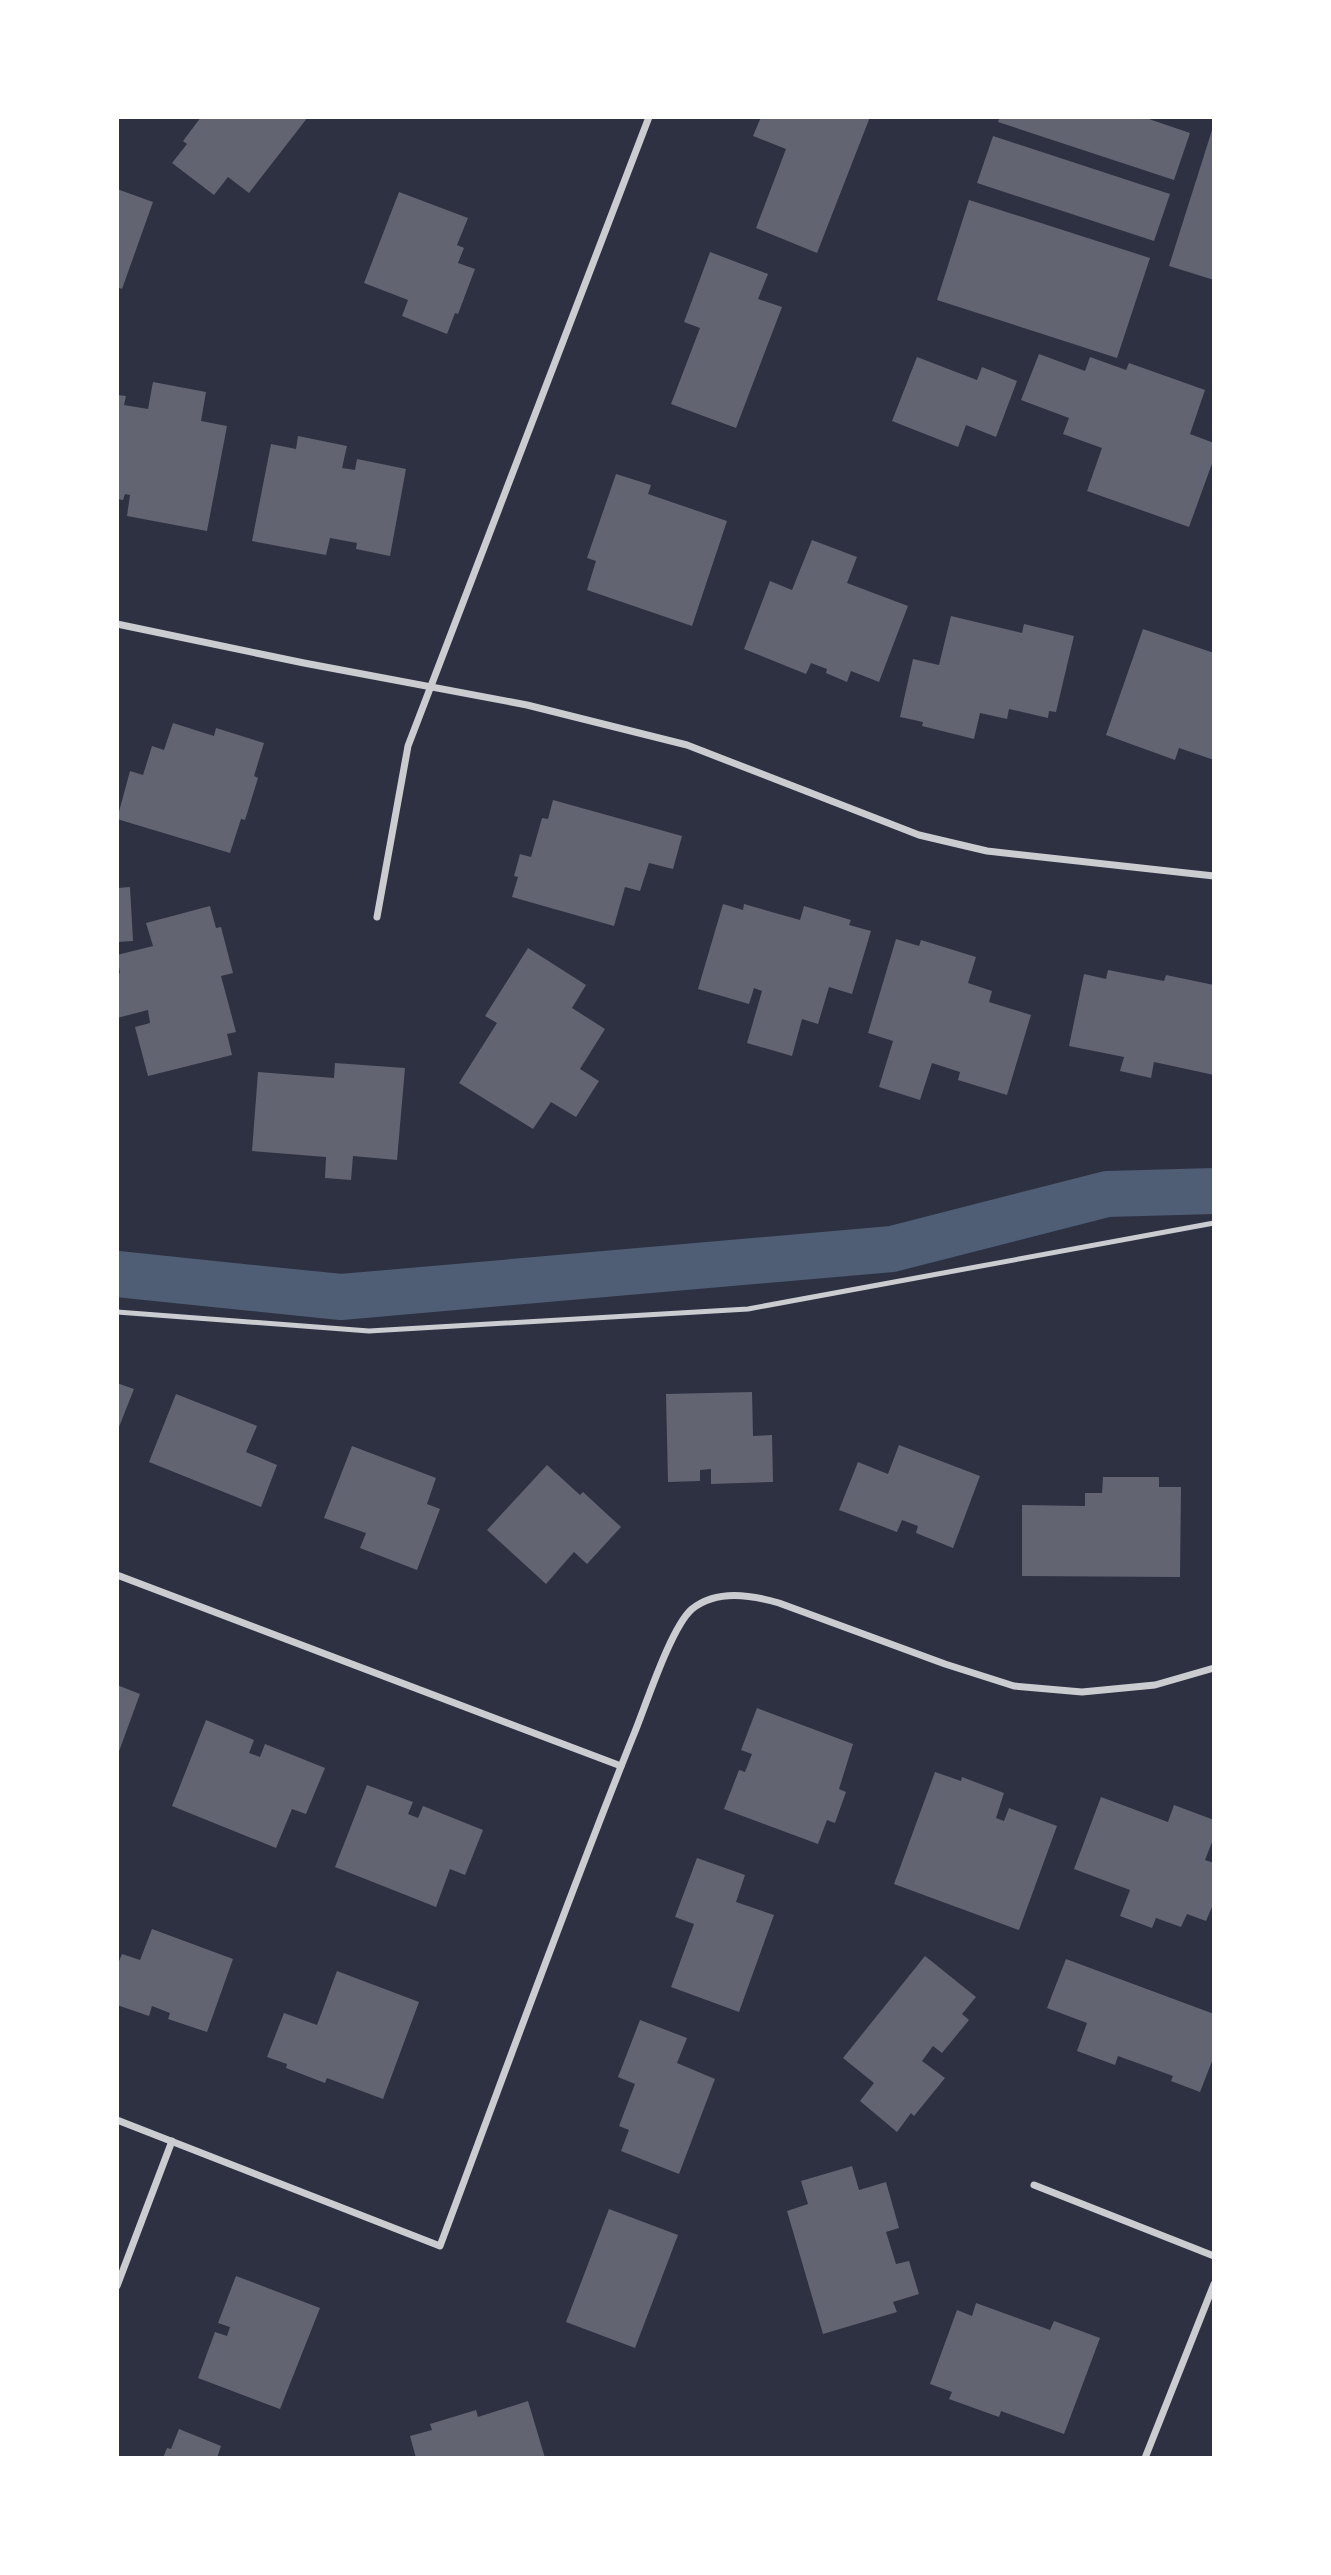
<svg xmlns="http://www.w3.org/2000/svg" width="1331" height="2575" font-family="Ubuntu,sans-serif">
<rect width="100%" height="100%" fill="#2d3142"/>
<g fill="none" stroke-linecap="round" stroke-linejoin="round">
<path stroke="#4f5d75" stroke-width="46" d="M117 1274 341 1297 892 1249 1107 1194 1214 1191"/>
</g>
<g fill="#626471">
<path d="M201 117H308L249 193 228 177 214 195 172 163 187 144 183 141Z"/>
<path d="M761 117H870L817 253 756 228 786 149 753 136Z"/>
<path d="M1000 117H1143L1190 133 1174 180 998 122Z"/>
<path d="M1213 127H1214V280L1169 266Z"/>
<path d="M993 136 1170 194 1154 241 977 183Z"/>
<path d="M117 189 153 202 122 289 117 287Z"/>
<path d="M399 192 468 218 457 245 464 248 458 263 475 269 458 314 455 313 447 334 402 316 408 300 364 283Z"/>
<path d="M969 200 1150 258 1117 358 937 300Z"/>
<path d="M710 252 768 274 758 299 782 307 736 428 671 404 700 328 684 322Z"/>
<path d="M1039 354 1085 371 1090 357 1126 370 1129 363 1205 390 1190 434 1214 443V458L1189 527 1087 491 1102 448 1063 434 1069 418 1021 400Z"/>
<path d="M917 357 977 380 982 367 1017 381 996 437 966 425 958 447 892 421Z"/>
<path d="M153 382 206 392 201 421 227 426 207 531 127 516 130 495 125 494 123 500 117 499V395L126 396 124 405 148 409Z"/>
<path d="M298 436 347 446 342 468 355 470 357 459 406 469 390 556 356 549 357 543 330 538 326 555 252 541 271 444 296 449Z"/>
<path d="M616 474 651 485 648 494 727 521 692 626 587 590 596 561 587 558Z"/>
<path d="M812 540 857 557 847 583 908 606 879 682 851 671 847 682 826 673 827 669 811 663 806 674 744 649 770 581 792 590Z"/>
<path d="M951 616 1022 633 1024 624 1074 636 1056 712 1049 711 1048 718 1009 709 1007 719 980 713 974 739 922 726 923 722 900 717 913 659 939 665Z"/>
<path d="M1143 629 1214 653V760L1179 748 1175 760 1106 735Z"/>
<path d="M173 723 214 736 216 728 264 743 254 776 258 778 245 820 241 819 230 853 117 819 130 771 143 775 152 746 164 750Z"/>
<path d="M553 800 682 836 673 869 649 863 640 891 625 887 614 926 512 897 518 877 514 876 520 854 531 857 542 818 548 819Z"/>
<path d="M130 887 133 941 117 942V888Z"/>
<path d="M723 904 743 910 744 904 800 920 804 906 851 920 849 925 871 931 852 994 829 987 818 1024 802 1019 792 1056 747 1043 762 991 754 988 749 1004 698 989Z"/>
<path d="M210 906 216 928 221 927 233 973 221 976 236 1032 227 1034 232 1055 148 1076 135 1027 150 1023 148 1010 117 1018V974L120 973 117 955 153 946 146 923Z"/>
<path d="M896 939 919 946 921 940 976 957 968 983 992 991 989 1002 1031 1015 1007 1095 958 1080 960 1072 932 1063 920 1100 879 1087 893 1041 868 1033Z"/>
<path d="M528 948 586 985 572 1008 605 1029 580 1069 599 1081 576 1117 551 1102 533 1129 459 1083 497 1023 485 1016Z"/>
<path d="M1108 970 1164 981 1166 975 1214 985V1075L1154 1062 1151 1078 1120 1071 1124 1057 1069 1046 1084 974 1106 979Z"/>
<path d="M335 1063 405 1068 397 1160 353 1156 351 1180 325 1178 326 1157 252 1151 258 1072 334 1078Z"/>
<path d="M117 1383 134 1389 117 1432Z"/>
<path d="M752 1392 753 1436 772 1435 773 1482 711 1484V1469L700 1470V1481L668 1482 666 1394Z"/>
<path d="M176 1394 257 1426 246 1452 277 1465 261 1507 149 1462Z"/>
<path d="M899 1445 980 1476 953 1548 916 1533 918 1526 902 1520 897 1532 839 1510 858 1462 888 1474Z"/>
<path d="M352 1446 436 1478 427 1504 440 1509 417 1570 360 1548 366 1533 324 1518Z"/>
<path d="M547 1465 580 1495 583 1492 621 1527 587 1564 574 1552 546 1584 487 1530Z"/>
<path d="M1103 1477H1159V1487H1181L1180 1577 1022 1576V1505L1085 1506V1493H1102Z"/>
<path d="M117 1685 140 1694 118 1754H117Z"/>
<path d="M757 1708 853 1744 839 1789 846 1792 835 1823 827 1820 818 1844 724 1809 739 1770 745 1772 752 1754 741 1750Z"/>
<path d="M206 1720 254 1740 249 1753 260 1757 265 1744 325 1768 306 1814 292 1809 276 1848 172 1806Z"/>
<path d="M935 1772 961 1781 962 1777 1004 1793 996 1818 1004 1821 1009 1808 1057 1826 1019 1930 894 1884Z"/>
<path d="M367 1785 413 1802 408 1814 418 1818 423 1806 483 1830 465 1875 450 1869 436 1907 335 1867Z"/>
<path d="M1101 1797 1168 1822 1174 1805 1214 1820V1837L1205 1860 1214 1863V1902L1206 1921 1187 1914 1181 1927 1156 1918 1152 1928 1120 1916 1130 1890 1074 1869Z"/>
<path d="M697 1858 745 1875 736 1902 774 1915 739 2012 671 1987 694 1924 675 1917Z"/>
<path d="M152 1929 233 1959 207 2032 168 2019 170 2013 152 2006 149 2016 117 2005V1966L122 1954 140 1960Z"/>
<path d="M925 1956 976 1997 962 2014 969 2020 942 2053 933 2046 922 2061 945 2078 914 2116 911 2113 897 2132 860 2101 874 2083 843 2058Z"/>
<path d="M1066 1959 1214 2014V2056L1200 2092 1171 2081 1173 2076 1118 2056 1115 2065 1077 2051 1087 2023 1047 2008Z"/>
<path d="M337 1971 419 2002 383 2099 327 2078 325 2083 286 2068 287 2064 267 2057 284 2013 317 2025Z"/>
<path d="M640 2020 687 2038 677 2063 715 2079 679 2174 621 2151 629 2130 619 2126 635 2084 618 2077Z"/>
<path d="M852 2166 859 2190 886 2182 899 2228 886 2232 896 2264 909 2261 919 2294 893 2302 897 2312 823 2334 787 2211 808 2204 801 2181Z"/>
<path d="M609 2209 678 2235 635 2348 566 2322Z"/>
<path d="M236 2276 320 2308 280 2409 198 2378 215 2332 227 2336 230 2327 218 2323Z"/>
<path d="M976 2303 1050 2330 1054 2321 1100 2338 1064 2434 1001 2411 999 2417 949 2399 952 2392 930 2384 957 2310 972 2316Z"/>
<path d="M528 2401 545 2458H416L410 2436 432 2430 430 2424 476 2410 478 2417Z"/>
<path d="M179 2429 221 2446 217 2458H163L167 2448 171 2449Z"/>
</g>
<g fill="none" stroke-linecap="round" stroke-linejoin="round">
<path stroke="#caccd0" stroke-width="5" d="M117 1312 369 1331 748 1309 1214 1223"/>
<g stroke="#caccd0" stroke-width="7">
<path d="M117 624 304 663 527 705 687 745 919 835 987 851 1214 876"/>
<path d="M377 917 408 746 649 117"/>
<path d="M117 1575 621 1766"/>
<path d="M117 2120 440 2246C504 2075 566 1903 634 1734 646 1705 671 1627 692 1609 717 1589 751 1595 779 1603L945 1664 1014 1686 1082 1692 1155 1685 1214 1668"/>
<path d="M1034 2185 1214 2256"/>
<path d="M117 2286 172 2141"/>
<path d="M1145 2458 1214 2284"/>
</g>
</g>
<rect width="1331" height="2575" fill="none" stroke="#ffffff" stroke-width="238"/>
</svg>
